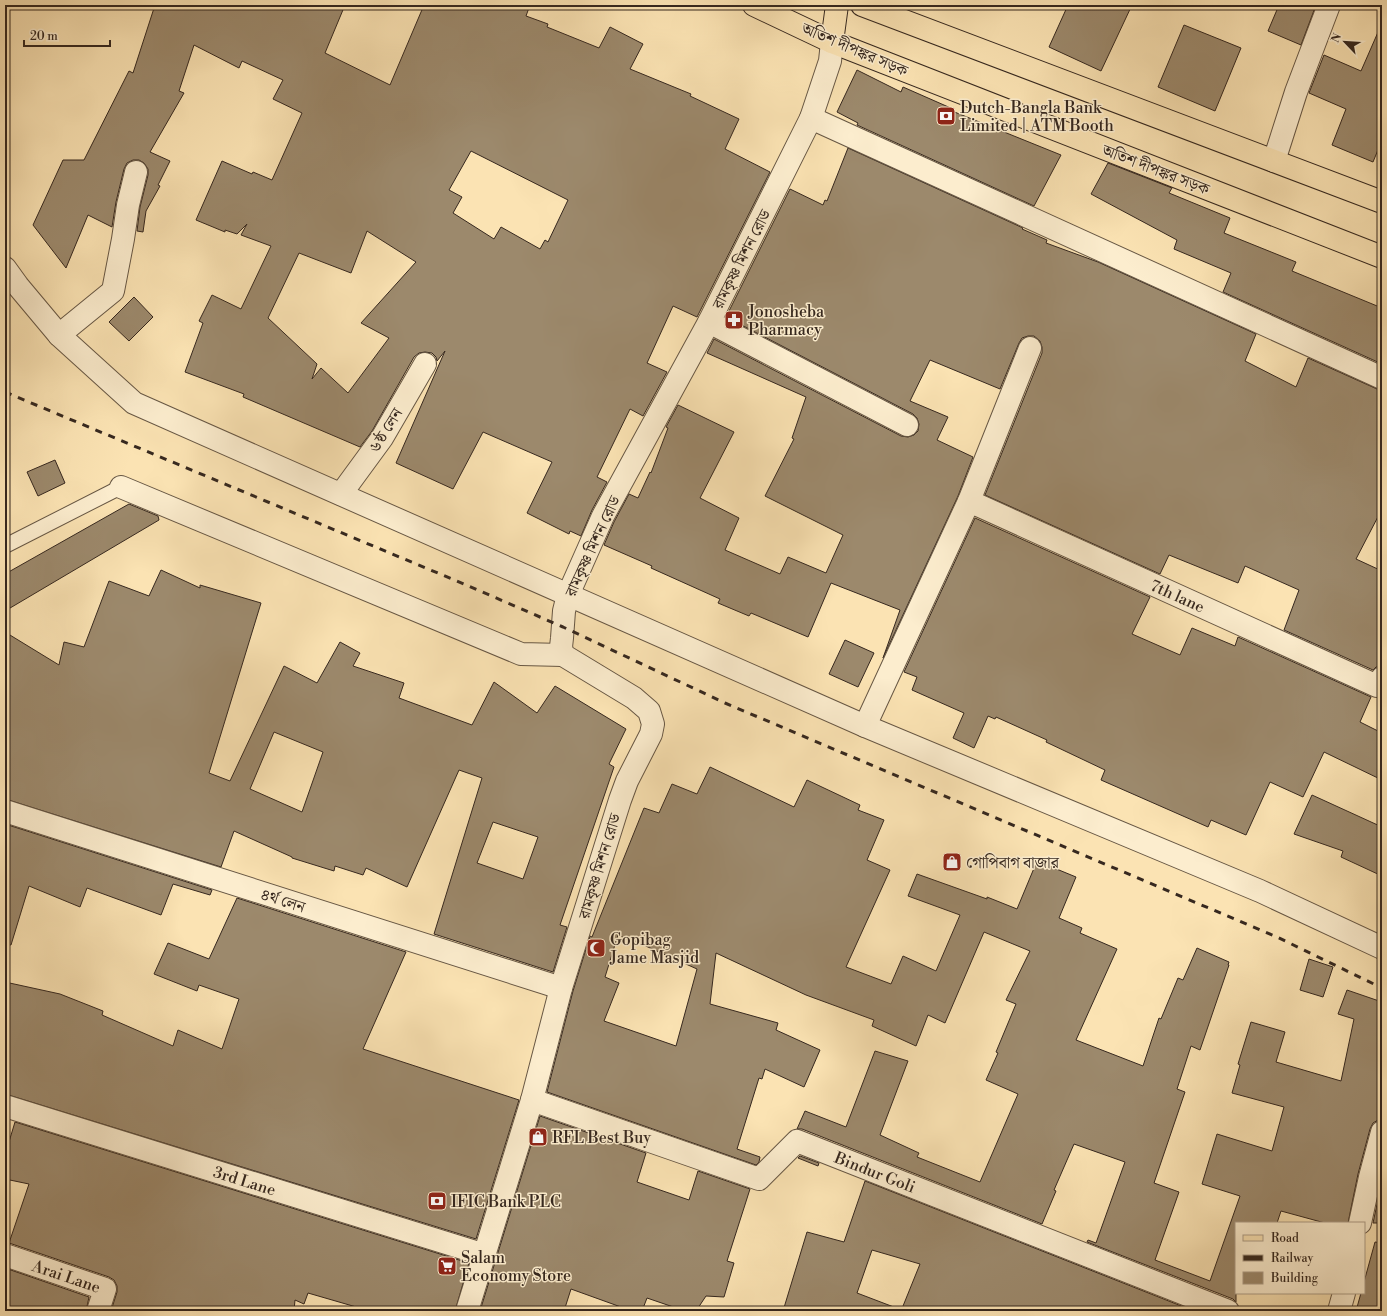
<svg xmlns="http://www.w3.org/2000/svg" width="1387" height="1316" font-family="'Libre Bodoni','Noto Serif Bengali',serif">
<rect width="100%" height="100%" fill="#fbe3b3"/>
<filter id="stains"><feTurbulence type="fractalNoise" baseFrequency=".005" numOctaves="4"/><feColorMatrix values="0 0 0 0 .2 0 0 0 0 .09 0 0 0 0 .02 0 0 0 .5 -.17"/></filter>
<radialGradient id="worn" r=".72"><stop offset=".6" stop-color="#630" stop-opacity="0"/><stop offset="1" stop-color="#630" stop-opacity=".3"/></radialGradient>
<g fill="#9c896c" stroke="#36281f" fill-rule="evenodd">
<path d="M155 5H345L325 53 390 85 424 5H530L526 16 548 24 547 27 599 48 610 27 643 44 630 69 691 94 690 96 739 119 725 149 770 172 697 317 673 306 647 363 667 372 643 416 630 409 597 477 607 482 592 510 581 536 570 531 569 534 527 513 552 462 483 432 453 489 396 463 445 351 437 361 436 357 432 353 425 352 419 353 414 357 372 431 360 447 243 397 244 394 185 372 203 323 199 321 212 295 241 309 271 246 241 235 247 224 237 234 225 230V232L196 220 222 161 252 174 253 172 272 180 302 113 273 99 283 80 242 61 239 68 194 45 179 91 184 93 150 152 170 161 158 185 160 186 146 211 143 232 137 231 140 207 148 175V169L144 163 139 160H133L127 163 124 169 116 202 112 227 88 215 66 268 33 225 63 160H84L129 71 133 73ZM471 151 568 200 548 242 545 240 540 249 501 227 494 239 453 213 462 197 449 190ZM367 231 416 262 361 323 389 338 348 393 321 368 312 379 317 364 268 318 299 253 351 273Z"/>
<path d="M1068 5H1132L1101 71 1049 47Z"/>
<path d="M1279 5H1316L1301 45 1268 31Z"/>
<path d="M1382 23V140L1373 162 1332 145 1346 109 1309 93 1324 55 1361 71Z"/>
<path d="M1184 25 1241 48 1215 111 1158 87Z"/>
<path d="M857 70 901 92 903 87 953 109 952 111 1061 155 1034 206 857 125 858 123 837 112Z"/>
<path d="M848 148 1023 228 1022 229 1047 240 1046 243 1098 262 1256 334 1245 361 1296 387 1308 358 1377 389 1382 390V509L1356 559 1382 571V666L1376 667 1373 670 1284 630 1299 590 1245 566 1238 583 1169 555 1160 574 985 495 1042 353V347L1040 341 1034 336H1028L1022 338 1019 343 1000 389 930 360 910 401 948 417 937 440 973 457 958 496 883 658 900 610 831 583 808 637 751 613 749 616 718 603 720 599 651 568 652 566 604 545 614 522 629 494 638 498 650 472 651 473 668 428 666 427 678 405 734 432 700 498 739 518 725 550 780 574 788 557 826 573 843 535 765 496 794 439 792 438 806 397 707 353 714 339 901 436 908 437 914 435 918 431 919 424 917 418 913 414 726 317 790 189 823 205 825 200 827 201Z"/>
<path d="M1108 163 1172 188 1169 193 1230 218 1224 233 1296 262 1292 271 1382 308V364L1223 292 1231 273 1174 249 1177 240 1091 194Z"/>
<path d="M134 297 153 317 129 341 109 322Z"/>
<path d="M55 460 65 483 38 496 27 472Z"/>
<path d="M129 504 158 516 159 520 5 611V574Z"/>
<path d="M975 518 1150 597 1132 634 1180 655 1192 628 1235 646 1238 637 1371 697 1360 722 1382 733V780L1324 752 1303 797 1270 782 1246 835 1211 820 1208 827 1101 780 1105 770 1046 742 1047 740 996 717 995 719 988 716 974 748 953 738 964 713 912 690 917 677 904 672Z"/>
<path d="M161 570 200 588V585L261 603 209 773 230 781 284 666 317 683 340 642 360 653 353 666 404 683 399 698 472 725 494 682 537 713 555 686 626 729 609 764 614 767 560 925 567 927 553 972 434 934 482 778 459 770 407 887 366 868 363 875 335 866 334 871 292 858V857L234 831 221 867 5 799V632L59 665 64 642 84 647 109 581 149 596ZM274 732 323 752 302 812 250 789ZM493 822 538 837 523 879 477 863Z"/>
<path d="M845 640 874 653 858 687 829 674Z"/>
<path d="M710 767 794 807 807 780 860 805 858 810 884 820 867 860 890 870 846 967 891 984 903 956 936 971 960 915 908 896 917 874 987 899V897L1017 909 1037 861 1076 877 1059 918 1082 928 1080 933 1117 949 1076 1040 1143 1066 1159 1018 1161 1019 1178 978 1183 980 1197 948 1229 962 1228 965H1229L1200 1050 1191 1046 1177 1089 1185 1092 1154 1183 1179 1192 1155 1260 1210 1281 1240 1196 1202 1184 1217 1134 1272 1151 1284 1107 1232 1093 1240 1065 1238 1064 1251 1022 1285 1032 1276 1062 1341 1081 1354 1019 1338 1014 1347 990 1382 1002V1120H1378L1373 1123 1370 1129 1358 1174 1348 1223H1325L1281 1211 1277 1223H1236V1302L1233 1299 1087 1242 1088 1240 1096 1243 1125 1162 1074 1144 1054 1190 1056 1191 1042 1224 802 1129H797L805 1111 846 1127 875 1051 908 1061 880 1135 919 1153 917 1157 980 1182 1018 1094 986 1080 998 1053 996 1052 1016 1004 1006 1000 1030 951 984 932 945 1023 928 1015 916 1046 872 1026 874 1020 806 995 716 953 710 1004 778 1023 776 1030 820 1050 804 1087 765 1069 762 1079 759 1078 737 1149 760 1157 759 1162 756 1165 547 1092 573 991 590 936 592 937 644 808 659 813 672 784 697 794ZM618 935 629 940 630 939 697 969 676 1046 604 1021 619 983 605 977Z"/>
<path d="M1312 795 1382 827V876L1341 857 1343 851 1294 834Z"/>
<path d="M5 824 212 890 210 895 173 884 161 915 87 888 80 907 29 886 11 945 5 944Z"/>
<path d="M237 898 406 952 363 1049 519 1100 476 1239 5 1094V982L60 994 103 1011 102 1015 173 1046 178 1030 222 1049 239 999 199 985 197 991 154 974 168 943 209 959Z"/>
<path d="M1309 959 1333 967 1323 997 1300 990Z"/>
<path d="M540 1116 646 1153 637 1182 689 1200 698 1171 750 1189 727 1261 734 1263 724 1297 706 1296 696 1311H685L647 1298 642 1311H632L571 1289 564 1311H480Z"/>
<path d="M15 1122 469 1263 455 1311H370L308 1293 304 1304 295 1300 294 1311H111L117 1292V1286L114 1280 109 1277 9 1243 29 1184 5 1179V1155Z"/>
<path d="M800 1156 819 1163 818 1166 798 1158Z"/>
<path d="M865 1181 1194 1311H901L920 1264 872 1250 857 1293 899 1309 898 1311H783L807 1232 844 1242Z"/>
<path d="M1382 1181V1223H1373Z"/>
<path d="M1375 1242 1382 1243V1311H1356L1361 1293H1364V1282Z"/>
<path d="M5 1268 89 1297 86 1311H5Z"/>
</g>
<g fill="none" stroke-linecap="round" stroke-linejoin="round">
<g stroke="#675744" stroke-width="16">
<path id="lane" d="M5 546 121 487"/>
</g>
<g stroke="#675744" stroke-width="24">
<g id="street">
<path d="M811 118 1382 378"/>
<path d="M1274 161 1296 92 1329 5"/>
<path d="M5 268 18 286 59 335 134 403 865 726 1260 891 1382 948"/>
<path d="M709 322 907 425"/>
<path d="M59 335 113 291 123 239 128 205 136 172"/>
<path d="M121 487 521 654 563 655"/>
<path d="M341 494 382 438 425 364"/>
<path d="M969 501 1030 348"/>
<path id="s1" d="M865 726 969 501 1377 686 1382 678"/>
<path d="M5 811 561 988"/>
<path id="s2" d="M532 1100 759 1179 797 1141 1228 1311"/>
<path id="s3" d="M5 1106 485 1255"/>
<path d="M1360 1223 1370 1177 1382 1132"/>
<path id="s4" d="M5 1255 105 1289 98 1311"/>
<path d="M467 1311 532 1100 561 988 620 800 627 781 651 734 653 724 649 711 634 698 563 655 561 647 562 638 564 611 568 595 603 516 709 322 811 118 830 61 832 42"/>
<path d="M1339 1311 1344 1293"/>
</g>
</g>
<g stroke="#36281f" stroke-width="24">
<g id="primary">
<path d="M754 5 832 42 1382 257"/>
<path d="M862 5 1382 202"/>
<path d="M832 42 837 5"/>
</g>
</g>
<use href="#lane" stroke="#fcedce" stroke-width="14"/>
<use href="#street" stroke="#fcedce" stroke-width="22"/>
<use href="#primary" stroke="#fbe3b3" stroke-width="22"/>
<path stroke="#36281f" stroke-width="3" stroke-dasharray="7 7" stroke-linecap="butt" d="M5 392 464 584 563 627 725 703 1277 937 1382 988"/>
</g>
<defs>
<g id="bank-square" transform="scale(1)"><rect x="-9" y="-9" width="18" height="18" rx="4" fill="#8f2418" stroke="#fcedce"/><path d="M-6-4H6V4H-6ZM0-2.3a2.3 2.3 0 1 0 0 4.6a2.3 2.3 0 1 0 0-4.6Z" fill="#fff"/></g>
<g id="pharmacy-square" transform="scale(1)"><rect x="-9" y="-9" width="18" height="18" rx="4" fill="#8f2418" stroke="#fcedce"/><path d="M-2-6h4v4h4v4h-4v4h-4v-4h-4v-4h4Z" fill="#fff"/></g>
<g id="shop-square" transform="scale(1)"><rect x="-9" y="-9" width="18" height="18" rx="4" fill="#8f2418" stroke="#fcedce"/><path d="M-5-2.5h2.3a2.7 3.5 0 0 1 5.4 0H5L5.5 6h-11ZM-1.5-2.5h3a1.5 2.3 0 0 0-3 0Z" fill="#fff"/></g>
<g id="mosque-square" transform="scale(1)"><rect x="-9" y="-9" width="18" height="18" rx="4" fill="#8f2418" stroke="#fcedce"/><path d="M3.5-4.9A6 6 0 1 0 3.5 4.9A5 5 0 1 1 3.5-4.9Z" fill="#fff"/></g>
<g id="supermarket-square" transform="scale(1)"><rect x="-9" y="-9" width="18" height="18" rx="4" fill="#8f2418" stroke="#fcedce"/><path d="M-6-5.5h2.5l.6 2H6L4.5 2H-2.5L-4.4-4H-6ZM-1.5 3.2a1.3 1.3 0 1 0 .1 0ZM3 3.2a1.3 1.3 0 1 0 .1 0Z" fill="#fff"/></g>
</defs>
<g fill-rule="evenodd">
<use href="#bank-square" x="946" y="116"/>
<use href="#pharmacy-square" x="734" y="320"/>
<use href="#shop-square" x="952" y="862"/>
<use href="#mosque-square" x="596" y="948"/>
<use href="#shop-square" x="538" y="1137"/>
<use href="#bank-square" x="437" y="1201"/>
<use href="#supermarket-square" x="447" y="1266"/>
</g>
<g text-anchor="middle" stroke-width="3" stroke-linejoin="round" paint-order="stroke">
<g font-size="16" fill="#36281f" stroke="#fcedce">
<text transform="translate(855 49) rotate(23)" y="6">অতিশ দীপঙ্কর সড়ক</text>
<text transform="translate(1156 169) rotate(21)" y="6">অতিশ দীপঙ্কর সড়ক</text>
<text transform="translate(741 259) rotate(-63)" y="6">রামকৃষ্ণ মিশন রোড</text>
<text transform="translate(385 430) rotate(-58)" y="6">৬ষ্ঠ লেন</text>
<text transform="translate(592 546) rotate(-65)" y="6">রামকৃষ্ণ মিশন রোড</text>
<text dy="6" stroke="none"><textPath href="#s1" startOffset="477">7th lane</textPath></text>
<text transform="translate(599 866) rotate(-73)" y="6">রামকৃষ্ণ মিশন রোড</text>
<text transform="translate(283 900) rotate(18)" y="6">৪র্থ লেন</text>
<text dy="6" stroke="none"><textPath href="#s2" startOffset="378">Bindur Goli</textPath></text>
<text dy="6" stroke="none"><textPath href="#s3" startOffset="251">3rd Lane</textPath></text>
<text dy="6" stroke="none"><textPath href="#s4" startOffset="65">Arai Lane</textPath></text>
</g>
<g font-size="16" fill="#36281f" stroke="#fcedce" text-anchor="start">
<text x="960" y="113">Dutch-Bangla Bank<tspan x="960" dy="18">Limited | ATM Booth</tspan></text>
<text x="748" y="317">Jonosheba<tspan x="748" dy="18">Pharmacy</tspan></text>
<text x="966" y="868">গোপিবাগ বাজার</text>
<text x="610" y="945">Gopibag<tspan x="610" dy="18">Jame Masjid</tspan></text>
<text x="552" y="1143">RFL Best Buy</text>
<text x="451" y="1207">IFIC Bank PLC</text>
<text x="461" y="1263">Salam<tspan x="461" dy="18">Economy Store</tspan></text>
</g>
</g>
<rect width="1387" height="1316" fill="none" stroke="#fbe3b3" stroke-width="20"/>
<rect x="6" y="6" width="1375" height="1304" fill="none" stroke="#36281f" stroke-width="2"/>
<rect x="10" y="10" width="1367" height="1296" fill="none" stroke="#36281f"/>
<rect x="1235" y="1222" width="130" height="72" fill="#fcedce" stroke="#ad9e88"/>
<rect x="1243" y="1235" width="20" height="6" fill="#fbe3b3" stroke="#ad9e88"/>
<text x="1271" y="1242" font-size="12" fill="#36281f">Road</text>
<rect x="1243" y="1255" width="20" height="6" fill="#36281f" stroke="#ad9e88"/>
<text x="1271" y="1262" font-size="12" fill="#36281f">Railway</text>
<rect x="1243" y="1272" width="20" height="12" fill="#9c896c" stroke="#ad9e88"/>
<text x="1271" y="1282" font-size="12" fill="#36281f">Building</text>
<g transform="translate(1345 42) rotate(295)" stroke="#fcedce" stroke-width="3" paint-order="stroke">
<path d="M0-3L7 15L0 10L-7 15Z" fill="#36281f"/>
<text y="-6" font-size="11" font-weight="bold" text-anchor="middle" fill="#36281f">N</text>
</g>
<path d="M24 40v6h86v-6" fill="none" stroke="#36281f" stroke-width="2"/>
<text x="30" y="40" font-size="12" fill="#36281f" stroke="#fcedce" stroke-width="3" paint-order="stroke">20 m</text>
<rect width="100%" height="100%" filter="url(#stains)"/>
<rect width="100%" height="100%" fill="url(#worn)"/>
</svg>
